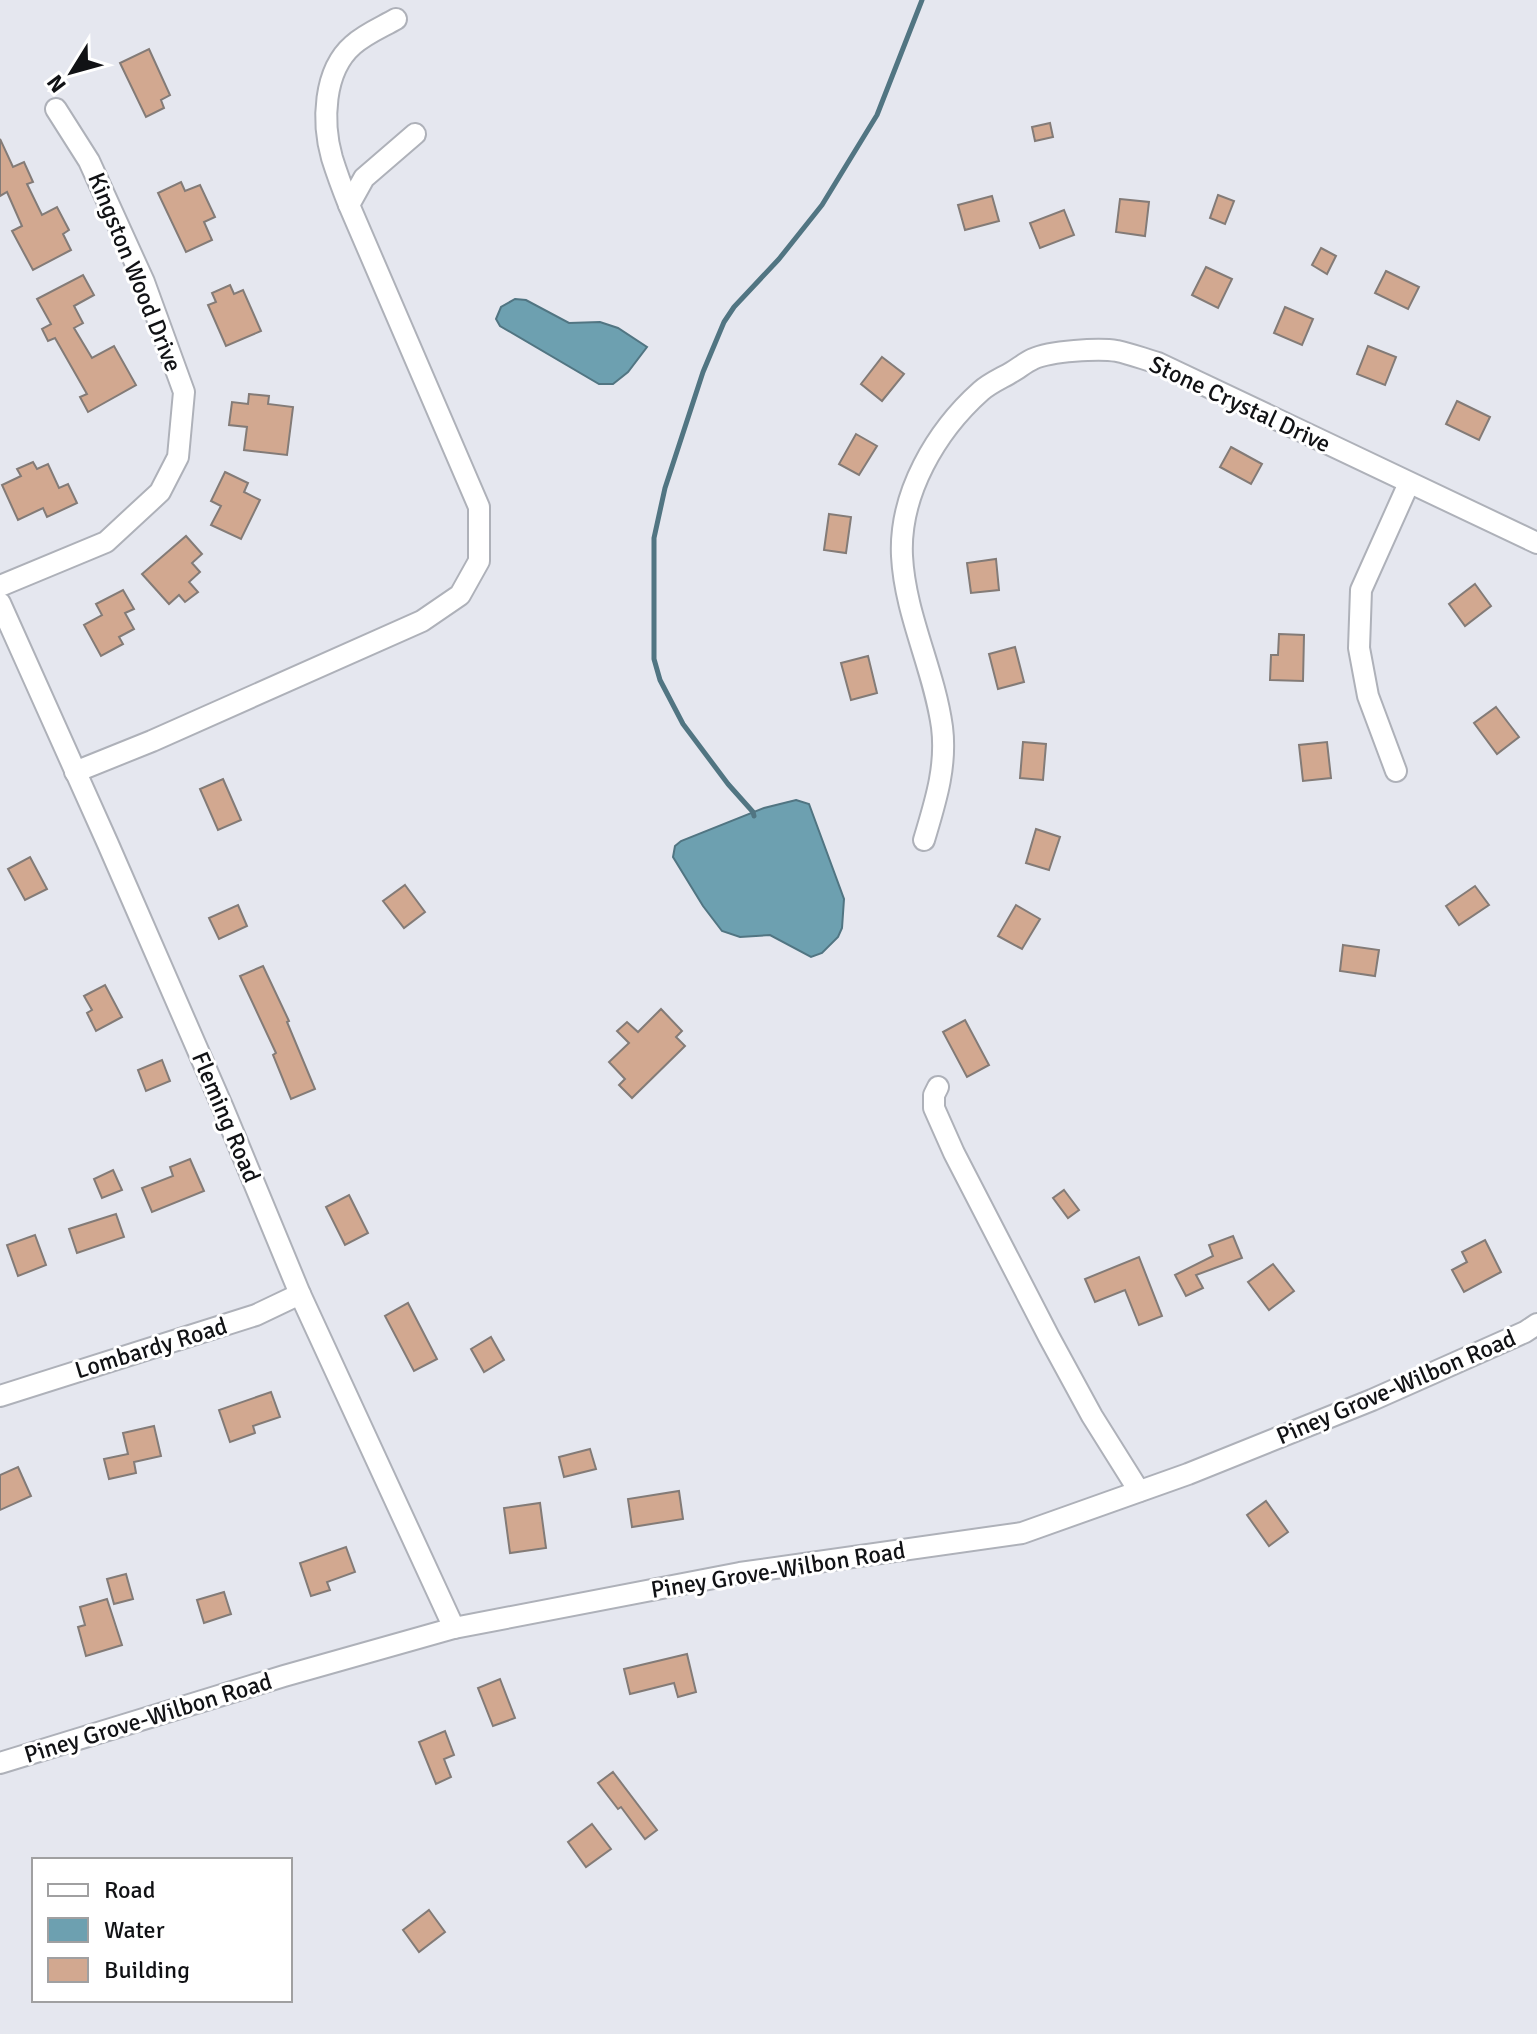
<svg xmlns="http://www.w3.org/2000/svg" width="1537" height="2034" font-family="Signika,sans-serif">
<rect width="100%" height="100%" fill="#e5e7ef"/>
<g fill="#6da0b0" stroke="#517582" stroke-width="2">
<path d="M515 299 526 300 569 323 600 322 618 328 647 347 628 372 613 384H599L500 326 496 319 501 307Z"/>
<path d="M796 800 809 804 844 899 842 928 838 937 822 953 811 957 770 935 740 937 722 931 703 906 673 857 675 846 681 841 764 808Z"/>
</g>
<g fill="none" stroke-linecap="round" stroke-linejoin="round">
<path stroke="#517582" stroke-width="5" d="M754 816 753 812 728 784 683 724 660 680 654 659V538L665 488 703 372 724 322 734 307 779 259 822 205 877 115 922 0"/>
</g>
<g fill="#d2a890" stroke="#837b77" stroke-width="2">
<path d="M149 49 170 95 161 100 164 108 146 117 120 63Z"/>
<path d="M1050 123 1053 137 1035 141 1032 127Z"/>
<path d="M0 139 13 167 24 162 33 182 27 184 42 215 57 207 69 230 63 234 71 250 33 270 12 231 22 226 7 192 0 196Z"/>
<path d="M181 182 185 191 200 185 215 217 204 222 212 240 186 252 158 193Z"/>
<path d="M1218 195 1234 201 1225 224 1210 218Z"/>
<path d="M992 196 999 221 965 230 958 205Z"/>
<path d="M1120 199 1149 202 1145 236 1116 232Z"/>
<path d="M1064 210 1074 235 1040 248 1030 223Z"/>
<path d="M1321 248 1336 256 1327 274 1312 265Z"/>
<path d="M1206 267 1232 279 1218 308 1192 295Z"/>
<path d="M1386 271 1419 287 1408 309 1375 293Z"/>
<path d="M83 275 94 295 74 306 83 323 74 328 92 358 114 346 136 385 88 412 80 397 87 394 55 338 48 341 42 329 51 324 37 299Z"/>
<path d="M230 285 234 294 243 290 261 331 226 346 208 305 216 302 212 293Z"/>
<path d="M1285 307 1313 319 1302 345 1274 333Z"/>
<path d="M1368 346 1396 357 1385 385 1357 374Z"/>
<path d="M882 357 904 374 882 401 861 384Z"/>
<path d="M249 394 269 396 268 404 293 407 287 455 244 450 247 427 229 425 232 402 248 404Z"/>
<path d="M1457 401 1490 417 1479 440 1446 424Z"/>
<path d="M856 434 877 446 859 475 839 464Z"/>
<path d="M1231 447 1262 464 1251 484 1220 467Z"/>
<path d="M33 462 37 469 48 464 59 488 68 484 77 503 47 517 43 508 18 520 2 485 21 476 17 469Z"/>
<path d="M225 472 248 483 244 492 260 500 241 539 211 525 221 506 211 501Z"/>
<path d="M829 514 851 517 846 553 824 550Z"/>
<path d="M186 536 202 554 192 563 200 572 189 582 198 592 185 602 179 595 169 604 142 574Z"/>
<path d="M996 559 999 590 971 593 967 563Z"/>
<path d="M1475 584 1491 606 1465 626 1449 604Z"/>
<path d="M123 590 134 609 125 613 134 629 119 637 123 644 101 656 84 625 102 615 96 604Z"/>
<path d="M1279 634 1304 635 1303 681 1270 680 1271 655H1278Z"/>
<path d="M1015 647 1024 682 998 689 989 654Z"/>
<path d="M868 656 877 693 851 700 841 663Z"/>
<path d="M1496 707 1519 737 1497 754 1474 723Z"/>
<path d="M1023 742 1046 744 1043 780 1020 778Z"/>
<path d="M1327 742 1331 778 1303 781 1299 745Z"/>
<path d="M223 779 241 820 218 830 200 789Z"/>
<path d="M1036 829 1060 837 1049 870 1026 863Z"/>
<path d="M30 857 47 889 25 900 8 869Z"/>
<path d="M405 885 425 912 404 928 383 901Z"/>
<path d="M1475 886 1489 905 1459 925 1446 906Z"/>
<path d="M238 905 247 926 219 939 209 918Z"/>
<path d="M1016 905 1040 919 1022 949 998 936Z"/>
<path d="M1343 945 1379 950 1375 976 1340 971Z"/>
<path d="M263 966 289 1021 287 1022 315 1089 291 1099 273 1055 276 1053 240 976Z"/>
<path d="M105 985 122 1017 96 1031 87 1013 92 1010 84 996Z"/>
<path d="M661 1009 682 1031 676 1037 685 1046 632 1098 619 1085 625 1079 609 1062 629 1043 617 1031 627 1022 638 1032Z"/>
<path d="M965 1020 989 1065 967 1077 943 1032Z"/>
<path d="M162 1060 170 1081 146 1091 138 1070Z"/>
<path d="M190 1159 204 1191 152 1212 142 1188 173 1176 170 1167Z"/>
<path d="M113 1170 122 1190 102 1198 94 1179Z"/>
<path d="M1064 1190 1079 1210 1068 1218 1053 1198Z"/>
<path d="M349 1195 368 1233 345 1245 326 1207Z"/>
<path d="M116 1214 124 1237 77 1253 69 1229Z"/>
<path d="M35 1235 46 1265 18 1276 7 1245Z"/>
<path d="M1233 1236 1242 1258 1196 1275 1203 1288 1186 1296 1175 1275 1213 1256 1209 1245Z"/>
<path d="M1485 1240 1501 1272 1464 1292 1452 1270 1467 1262 1462 1252Z"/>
<path d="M1139 1257 1162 1316 1139 1325 1125 1290 1095 1302 1085 1279Z"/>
<path d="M1273 1264 1294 1291 1269 1310 1248 1282Z"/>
<path d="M408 1303 437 1359 414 1371 385 1316Z"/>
<path d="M491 1337 504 1360 484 1372 471 1349Z"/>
<path d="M271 1392 280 1417 253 1426 255 1433 230 1442 219 1410Z"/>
<path d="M154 1426 161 1456 134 1462 136 1473 109 1479 104 1459 128 1454 123 1433Z"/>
<path d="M590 1449 596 1469 564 1477 559 1457Z"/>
<path d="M18 1467 31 1496 0 1510V1475Z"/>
<path d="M679 1491 683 1519 632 1527 628 1499Z"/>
<path d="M1266 1501 1288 1532 1269 1546 1247 1515Z"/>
<path d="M540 1503 546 1548 510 1553 504 1508Z"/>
<path d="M346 1547 355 1572 327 1582 330 1590 311 1596 300 1563Z"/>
<path d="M126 1574 133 1599 114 1604 107 1579Z"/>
<path d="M224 1592 231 1614 204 1623 197 1600Z"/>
<path d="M107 1599 122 1645 86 1656 78 1627 85 1625 80 1607Z"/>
<path d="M687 1654 696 1692 678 1697 674 1683 630 1694 624 1669Z"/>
<path d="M500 1679 515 1718 493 1726 478 1688Z"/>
<path d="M445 1731 454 1755 444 1759 451 1777 436 1784 419 1742Z"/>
<path d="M613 1772 657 1830 645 1839 621 1807 618 1809 598 1783Z"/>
<path d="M592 1824 611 1849 586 1867 568 1842Z"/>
<path d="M429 1910 445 1932 419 1952 403 1930Z"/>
</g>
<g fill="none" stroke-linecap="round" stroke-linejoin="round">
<g stroke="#aeb1b9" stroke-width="24">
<g id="minor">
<path d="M349 205C343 190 337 174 332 158 322 123 323 71 353 45 365 34 382 27 396 19"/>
<path d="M0 586 106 542 160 492 178 457 184 392 144 282 89 161 56 109"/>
<path d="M0 603 108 844 223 1108 300 1294 454 1628"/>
<path d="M1396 771 1368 696 1359 648 1361 590 1409 483"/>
<path d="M75 772 152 741 422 621 460 595 479 561V507L349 205 364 178 415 134"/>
<path d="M924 840C935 803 947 767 942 727 934 669 905 615 902 556 899 494 936 431 981 391 990 383 1002 378 1012 372 1019 368 1026 362 1033 359 1050 351 1099 348 1117 351 1131 354 1144 359 1158 363L1537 543"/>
<path d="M938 1087 934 1095V1108L954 1153 1049 1337 1092 1416 1139 1491"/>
<path d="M0 1396 256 1315 300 1294"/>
<path d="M0 1763 284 1676 454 1628 740 1573 1022 1533 1188 1474 1372 1400 1525 1332 1537 1324"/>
</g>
</g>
<use href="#minor" stroke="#fff" stroke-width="20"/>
</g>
<g text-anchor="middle" stroke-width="6" stroke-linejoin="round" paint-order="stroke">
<g font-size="24" fill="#111215" stroke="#fff">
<text transform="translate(135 272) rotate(68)" y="8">Kingston Wood Drive</text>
<text transform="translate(1240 404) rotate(25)" y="8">Stone Crystal Drive</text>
<text transform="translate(226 1117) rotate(67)" y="8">Fleming Road</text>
<text transform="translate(151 1348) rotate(-17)" y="8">Lombardy Road</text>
<text transform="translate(1396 1387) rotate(-23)" y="8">Piney Grove-Wilbon Road</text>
<text transform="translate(778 1570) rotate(-9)" y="8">Piney Grove-Wilbon Road</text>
<text transform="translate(148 1718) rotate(-17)" y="8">Piney Grove-Wilbon Road</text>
</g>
</g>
<rect x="32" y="1858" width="260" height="144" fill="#ffffff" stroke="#a0a0a1" stroke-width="2"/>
<rect x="48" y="1884" width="40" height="12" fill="#ffffff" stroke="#a0a0a1" stroke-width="2"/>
<text x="104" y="1898" font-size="24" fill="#111215">Road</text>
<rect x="48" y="1918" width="40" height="24" fill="#6da0b0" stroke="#a0a0a1" stroke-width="2"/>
<text x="104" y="1938" font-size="24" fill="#111215">Water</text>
<rect x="48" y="1958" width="40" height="24" fill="#d2a890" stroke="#a0a0a1" stroke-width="2"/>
<text x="104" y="1978" font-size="24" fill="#111215">Building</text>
<g transform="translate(72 72) rotate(233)" stroke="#ffffff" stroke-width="6" paint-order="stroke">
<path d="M0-6L14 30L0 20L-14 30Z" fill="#111215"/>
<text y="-12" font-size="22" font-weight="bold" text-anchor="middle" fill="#111215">N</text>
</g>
</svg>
